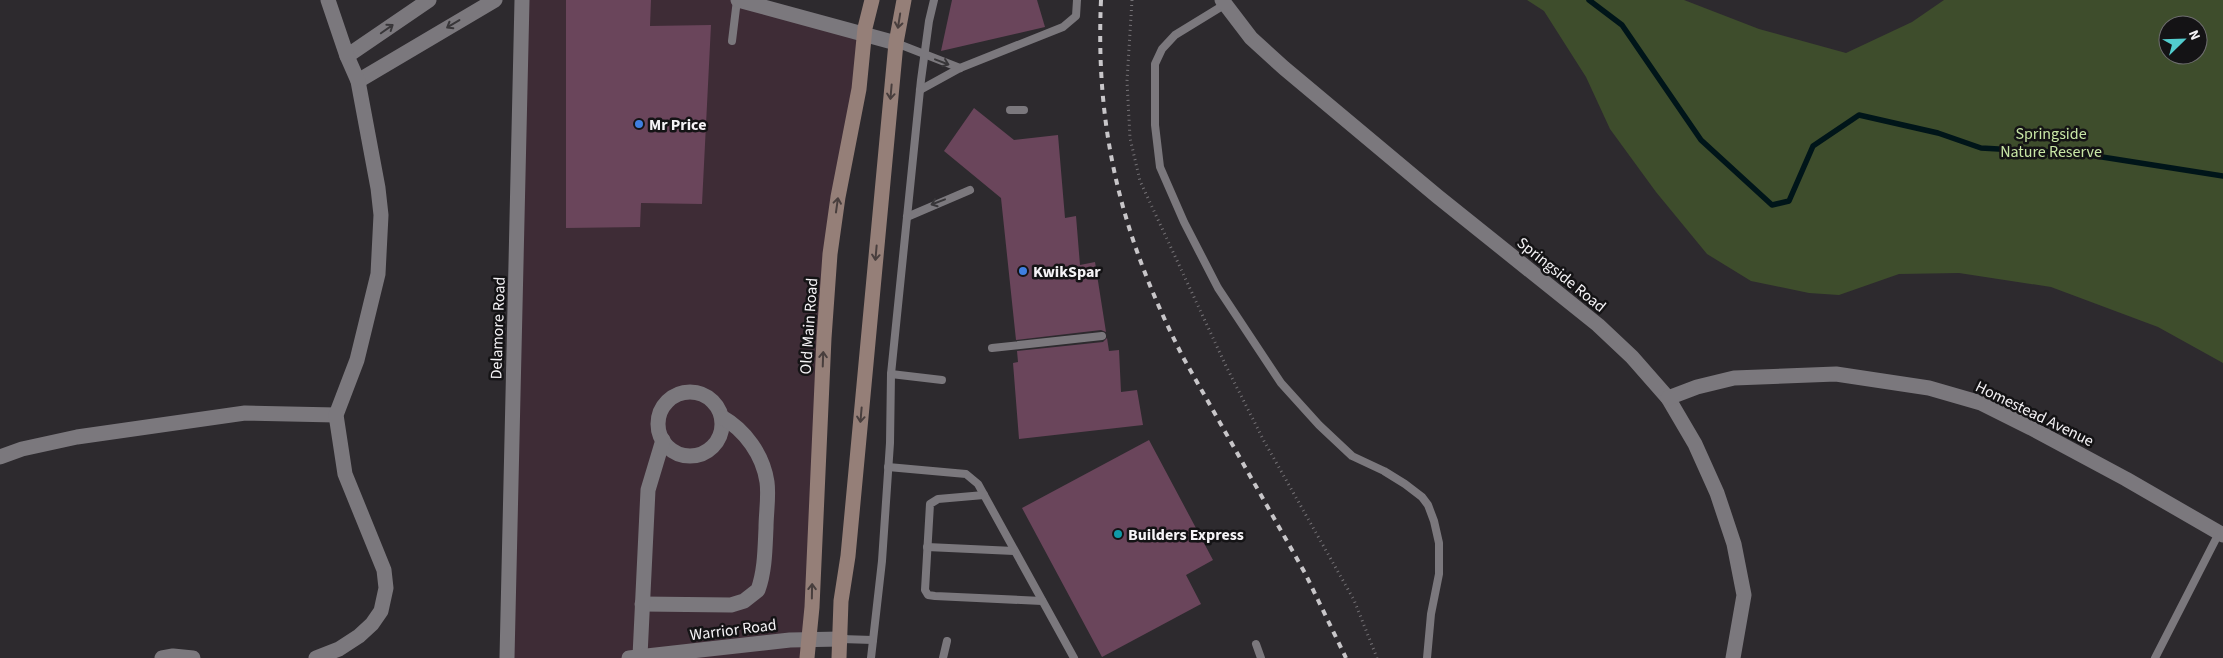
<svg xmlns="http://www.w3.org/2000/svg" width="2223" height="658" font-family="'Source Sans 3',sans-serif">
<rect width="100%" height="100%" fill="#2d2a2e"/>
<path fill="#3e2c36" d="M522 0H738L865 35 838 197 807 658H507Z"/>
<path fill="#3e4d2c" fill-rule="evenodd" d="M1527 0H1684L1759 29 1846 53 1912 22 1944 0H2223V363L2158 327 2051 287 1959 273 1899 274 1839 295 1809 293 1751 281 1707 254 1656 192 1610 129 1586 77 1544 11ZM2168 25H2198V55H2168Z"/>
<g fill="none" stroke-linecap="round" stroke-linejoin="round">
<path stroke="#001519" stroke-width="5.5" d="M1589 0 1622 25 1701 140 1772 205 1789 201 1813 146 1859 115 1938 133 1981 148 2083 154 2223 176"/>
</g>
<g fill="#6a455b">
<path d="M566 0H651L650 26 711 25 702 204 641 203 640 227 566 228Z"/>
<path d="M952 0H1037L1045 27 941 51Z"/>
<path d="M974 108 1014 140 1058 135 1065 218 1076 216 1080 265 1095 262 1106 332 1101 330 1016 340 1001 198 944 151Z"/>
<path d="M1107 338 1109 351 1119 350 1121 392 1137 390 1143 425 1019 439 1013 363 1018 362 1017 351 1103 342Z"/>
<path d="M1149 440 1213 560 1186 575 1201 604 1102 657 1022 508Z"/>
</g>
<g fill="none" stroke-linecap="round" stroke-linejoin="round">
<path stroke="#757276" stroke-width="3" stroke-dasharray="1 4" stroke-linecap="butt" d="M1132 0 1127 81 1130 138 1140 181 1226 366 1264 441 1354 600 1377 658"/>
<g stroke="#7b787d" stroke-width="8">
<path d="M1224 5 1175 35 1162 49 1155 64V125L1160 167 1184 222 1218 288 1281 383 1319 425 1352 456 1384 471 1405 484 1422 497 1428 505 1434 521 1439 543V574L1431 614 1427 658"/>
<path d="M732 41 737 0"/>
<path d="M896 43 960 68"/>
<path d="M920 90 960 68 1063 27 1076 16 1077 0"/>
<path d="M1010 110H1024"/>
<path d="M907 217 970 190"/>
<path d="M992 348 1102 336"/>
<path d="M891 374 942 380"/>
<path d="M888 467 966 474 978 484 1074 658"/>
<path d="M984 495 938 499 930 504 925 590 928 595 935 596 1042 601"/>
<path d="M927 547 1014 551"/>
<path d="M841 639 873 640"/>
<path d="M1256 644 1261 658"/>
<path d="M871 658 882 561 890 443 891 374 921 80 929 21 934 0"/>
<path d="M943 658 947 641"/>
<path d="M2155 658 2219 533"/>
</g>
<g stroke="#7b787d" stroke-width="15">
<path d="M738 0 896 43"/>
<path d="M1222 0 1251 38 1284 68 1437 196 1598 325 1632 357 1668 398 1695 444 1717 493 1734 544 1744 595 1733 658"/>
<path d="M347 56 429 0"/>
<path d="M358 81 495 0"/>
<circle cx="690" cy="424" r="32"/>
<path d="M1668 398 1697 387 1734 378 1836 374 1929 388 1981 403 2031 428 2126 479 2223 535"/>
<path d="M0 457 22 449 77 437 245 413 336 415"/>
<path d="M642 604 731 605 744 601 758 590C765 571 765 548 766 528 766 513 769 496 767 482 763 455 745 430 722 417"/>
<path d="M640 656 648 490 663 440"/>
<path d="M162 658 173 656 193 658"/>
<path d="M316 658 339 649 359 636 372 624 381 611 386 588 384 570 345 474 336 415 357 360 378 274 381 215 378 188 358 81 347 56 328 0"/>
<path d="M507 658 522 0"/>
<path d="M629 658 790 640 841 639"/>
</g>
<g stroke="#957f78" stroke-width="15">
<path d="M807 658 812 607 824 338 830 254 838 197 859 89 865 28 872 0"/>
<path d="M839 658 841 601 848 556 896 43 904 0"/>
</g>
<path stroke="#c8c6c9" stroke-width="4" stroke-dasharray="6 6" stroke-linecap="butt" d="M1101 0C1095 134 1123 240 1184 359L1305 573 1346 658"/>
</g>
<defs><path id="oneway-shaft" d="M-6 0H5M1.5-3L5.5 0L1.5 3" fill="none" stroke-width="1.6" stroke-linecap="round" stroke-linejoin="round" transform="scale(1.25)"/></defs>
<g stroke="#483e3d">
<use href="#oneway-shaft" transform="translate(899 21) rotate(99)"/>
<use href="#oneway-shaft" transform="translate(891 92) rotate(95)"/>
<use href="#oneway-shaft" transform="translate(837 205) rotate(-82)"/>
<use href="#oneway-shaft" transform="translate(876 253) rotate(95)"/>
<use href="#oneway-shaft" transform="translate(823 359) rotate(-88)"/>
<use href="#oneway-shaft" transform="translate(861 415) rotate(95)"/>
<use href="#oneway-shaft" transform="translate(812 591) rotate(-89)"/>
</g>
<g stroke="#383639">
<use href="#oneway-shaft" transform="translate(453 24) rotate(149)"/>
<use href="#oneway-shaft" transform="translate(387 29) rotate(-35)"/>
<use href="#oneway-shaft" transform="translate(942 62) rotate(21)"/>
<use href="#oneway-shaft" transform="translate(938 202) rotate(159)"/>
</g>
<g fill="#3f7fe0" stroke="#141315" stroke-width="2">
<circle cx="639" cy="124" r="5"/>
<circle cx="1023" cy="271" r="5"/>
</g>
<circle fill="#0f9aa8" stroke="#141315" stroke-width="2" cx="1118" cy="534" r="5"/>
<g text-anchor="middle" stroke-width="5" stroke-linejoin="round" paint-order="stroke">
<g font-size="16" font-weight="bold" fill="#f5f3f6" stroke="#141315" text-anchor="start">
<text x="649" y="130">Mr Price</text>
<text x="1033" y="277">KwikSpar</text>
<text x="1128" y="540">Builders Express</text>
</g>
<g font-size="16" fill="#c8e6a6" stroke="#141315">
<text x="2051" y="139">Springside<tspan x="2051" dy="18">Nature Reserve</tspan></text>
</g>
<g font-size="16" fill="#f5f3f6" stroke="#141315">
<text transform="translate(1562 274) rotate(39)" y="6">Springside Road</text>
<text transform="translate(808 326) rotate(-86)" y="6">Old Main Road</text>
<text transform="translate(497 328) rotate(-88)" y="6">Delamore Road</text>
<text transform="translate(2035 413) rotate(26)" y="6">Homestead Avenue</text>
<text transform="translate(733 629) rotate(-7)" y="6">Warrior Road</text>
</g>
</g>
<g transform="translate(2183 40) rotate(67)"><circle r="24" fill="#141315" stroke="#6e6d6f"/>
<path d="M0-4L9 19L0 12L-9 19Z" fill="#52cdce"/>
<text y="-8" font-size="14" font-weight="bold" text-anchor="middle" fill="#f5f3f6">N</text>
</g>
</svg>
